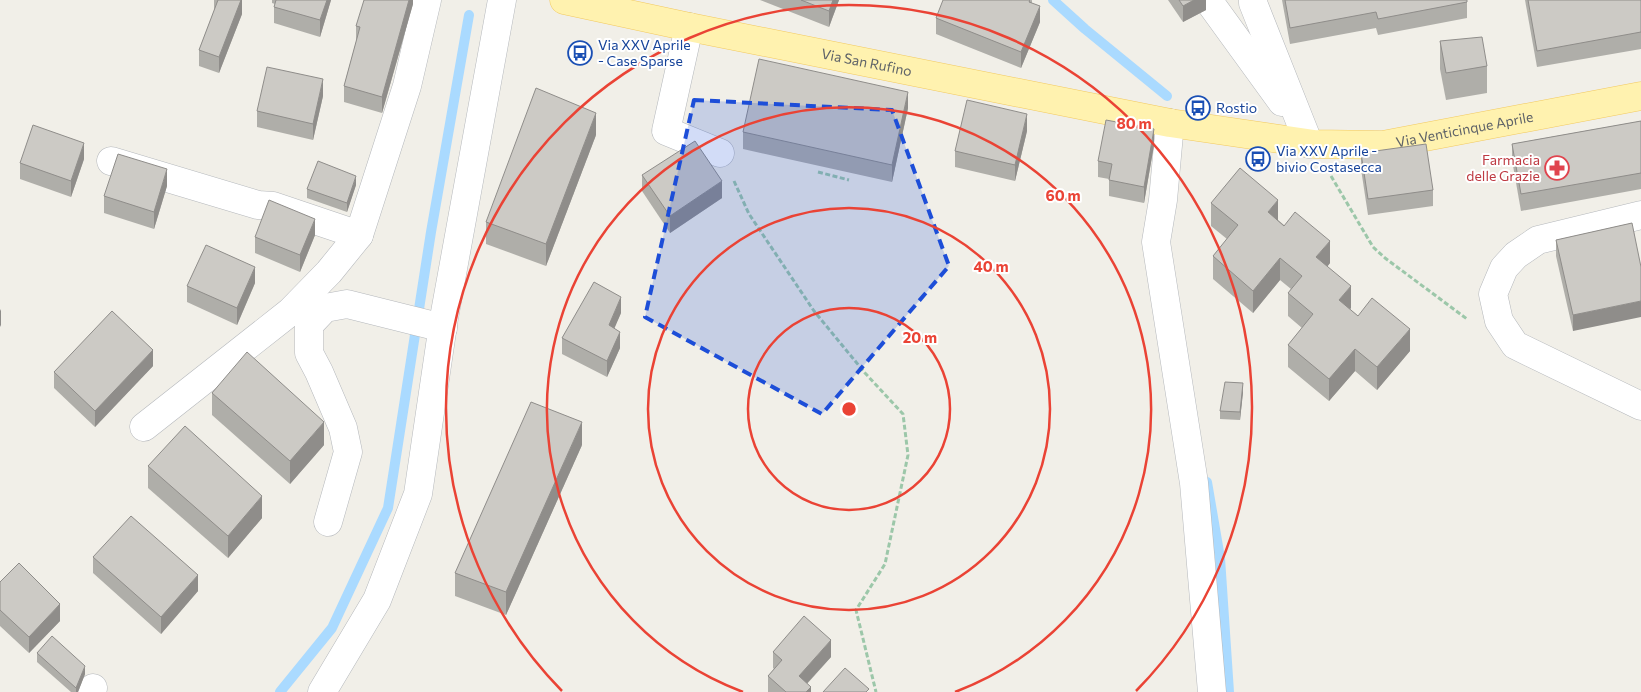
<svg xmlns="http://www.w3.org/2000/svg" width="1641" height="692" font-family="Commissioner,sans-serif">
<rect width="100%" height="100%" fill="#f1efe8"/>
<g fill="none" stroke-linecap="round" stroke-linejoin="round">
<g stroke="#aadaff" stroke-width="10">
<path d="M1053 0 1085 29 1167 96"/>
<path d="M1207 482 1220 558 1229 692"/>
<path d="M280 692 332 628 388 508 431 232 469 15"/>
</g>
<g stroke="#b5b8bc" stroke-width="29">
<g id="minor">
<path d="M1208 0 1282 102"/>
<path d="M1253 0V3L1309 144"/>
<path d="M689 27 666 131 720 153"/>
<path d="M1170 123 1163 200 1156 242 1194 483 1212 692"/>
<path d="M111 161 258 205 273 206 359 235"/>
<path d="M1641 215 1538 240 1516 255 1504 268 1493 294 1499 321 1515 345 1641 406"/>
<path d="M144 427 290 312 329 272 359 235 407 86 427 0"/>
<path d="M328 522 348 452 343 428 319 372 309 353V325L325 308 347 304 443 328"/>
<path d="M91 692 93 688"/>
<path d="M322 692 377 600 418 494 444 318 502 0"/>
</g>
</g>
<g stroke="#f2c960" stroke-width="29">
<g id="major">
<path id="s1" d="M564 0 689 27 1170 123 1314 144 1383 145 1641 96"/>
</g>
</g>
<g stroke="#9cc7a9" stroke-width="3" stroke-dasharray="5 2.5" stroke-linecap="butt">
<path d="M818 172 849 180"/>
<path d="M1331 176 1373 247 1385 258 1467 319"/>
<path d="M734 181 749 214 814 311 865 373 903 414 908 455 885 564 856 610 876 692"/>
</g>
<use href="#minor" stroke="#fff" stroke-width="28"/>
<use href="#major" stroke="#fff2af" stroke-width="28"/>
</g>
<g fill="#afaea9">
<path d="M214 0H242V14L219 73 199 66V50L214 11Z"/>
<path d="M272 0H331L320 37 274 23V7L275 4 272 3Z"/>
<path d="M413 0V4L382 113 344 102V86L356 42V26Z"/>
<path d="M760 0H839L829 27Z"/>
<path d="M1032 0V3L1040 22 1021 68 936 34V18Z"/>
<path d="M1168 0H1206V10L1183 22Z"/>
<path d="M1282 0H1467V18L1378 35 1376 28 1290 44Z"/>
<path d="M1525 0H1641V49L1537 67Z"/>
<path d="M1440 41 1487 66V93L1446 100 1440 69Z"/>
<path d="M323 96 313 140 257 127V111Z"/>
<path d="M908 108 892 182 743 149V132Z"/>
<path d="M1641 121V189L1521 211 1512 160V144Z"/>
<path d="M1027 131 1015 181 955 167V151Z"/>
<path d="M596 135 546 266 486 244V222Z"/>
<path d="M1154 145 1144 203 1109 196V179L1098 177V161Z"/>
<path d="M1361 153 1433 190V206L1368 215 1361 169Z"/>
<path d="M84 159 71 197 20 179V163Z"/>
<path d="M642 175 722 198 670 233 642 191Z"/>
<path d="M356 185 347 212 307 198V189Z"/>
<path d="M167 186 154 229 104 213V196Z"/>
<path d="M1211 203 1278 220 1330 263 1327 267 1351 308 1350 309 1358 316 1410 351 1377 390 1355 371 1329 401 1288 367V345L1302 328 1288 316V293L1291 289 1280 280 1253 313 1213 279V256L1227 239 1211 226Z"/>
<path d="M1632 223 1573 331 1556 256V240Z"/>
<path d="M315 235 300 272 255 253V237Z"/>
<path d="M255 283 237 325 187 302V286Z"/>
<path d="M621 313 614 328 620 348 607 377 562 354V338Z"/>
<path d="M153 366 95 427 54 388V372Z"/>
<path d="M1243 392 1240 420 1220 419V411Z"/>
<path d="M212 393 324 445 290 484 212 415Z"/>
<path d="M582 445 506 615 455 596V573Z"/>
<path d="M148 466 262 518 228 558 148 488Z"/>
<path d="M93 557 198 591 161 634 93 573Z"/>
<path d="M0 582 60 621 29 653 0 626Z"/>
<path d="M773 652 831 657 807 684 811 692H768V676L774 669 773 668Z"/>
<path d="M37 653 85 674 78 692H71L37 662Z"/>
</g>
<g fill="#8f8d8a">
<path d="M241 0H242V14L219 73V57Z"/>
<path d="M327 0H331L320 37V20Z"/>
<path d="M409 0H413V4L382 113V97Z"/>
<path d="M833 0H839L829 27V11Z"/>
<path d="M1194 0H1206V10L1183 22V6Z"/>
<path d="M1040 6V22L1021 68V52Z"/>
<path d="M323 79V96L313 140V124Z"/>
<path d="M908 92V108L892 182V165Z"/>
<path d="M596 113V135L546 266V244Z"/>
<path d="M1027 114V131L1015 181V165Z"/>
<path d="M1154 129V145L1144 203V187Z"/>
<path d="M84 143V159L71 197V181Z"/>
<path d="M167 169V186L154 229V212Z"/>
<path d="M356 176V185L347 212V203Z"/>
<path d="M722 181V198L670 233V216Z"/>
<path d="M1278 200V222L1268 212Z"/>
<path d="M315 219V235L300 272V255Z"/>
<path d="M1330 241V263L1316 280V257Z"/>
<path d="M1280 258V280L1253 313V291Z"/>
<path d="M255 267V283L237 325V308Z"/>
<path d="M1351 286V308L1339 322V300Z"/>
<path d="M621 297V313L609 341V325Z"/>
<path d="M1641 301V317L1573 331V315Z"/>
<path d="M1 309V325L0 327V311Z"/>
<path d="M1410 329V351L1377 390V367Z"/>
<path d="M620 332V348L607 377V361Z"/>
<path d="M1355 349V371L1329 401V379Z"/>
<path d="M153 350V366L95 427V411Z"/>
<path d="M1243 383V392L1240 420V412Z"/>
<path d="M324 422V445L290 484V461Z"/>
<path d="M582 422V445L506 615V592Z"/>
<path d="M262 496V518L228 558V536Z"/>
<path d="M198 575V591L161 634V617Z"/>
<path d="M60 604V621L29 653V637Z"/>
<path d="M831 640V657L799 692V676Z"/>
<path d="M85 666V674L78 692H76V688Z"/>
<path d="M811 687V692H806Z"/>
</g>
<g fill="#cccac5" stroke="#8f8d8a">
<path d="M218 0H241L219 57 199 50Z"/>
<path d="M276 0H327L320 20 274 7Z"/>
<path d="M364 0H409L382 97 344 86 360 27 356 26Z"/>
<path d="M801 0H833L829 11Z"/>
<path d="M943 0H1030L1029 2 1040 6 1021 52 936 18Z"/>
<path d="M1179 0H1194L1183 6Z"/>
<path d="M1285 0H1467V2L1378 19 1376 12 1290 28Z"/>
<path d="M1528 0H1641V32L1537 51Z"/>
<path d="M1482 37 1487 66 1446 73 1440 41Z"/>
<path d="M759 59 908 92 892 165 743 132Z"/>
<path d="M267 67 323 79 313 124 257 111Z"/>
<path d="M536 88 596 113 546 244 486 222Z"/>
<path d="M967 100 1027 114 1015 165 955 151Z"/>
<path d="M1106 120 1154 129 1144 187 1109 180 1112 164 1098 161Z"/>
<path d="M1641 121V173L1521 194 1512 144Z"/>
<path d="M33 125 84 143 71 181 20 163Z"/>
<path d="M695 141 722 181 670 216 642 175Z"/>
<path d="M1426 144 1433 190 1368 199 1361 153Z"/>
<path d="M118 154 167 169 154 212 104 196Z"/>
<path d="M318 161 356 176 347 203 307 189Z"/>
<path d="M1240 168 1278 200 1268 212 1284 226 1295 212 1330 241 1316 257 1351 286 1339 300 1358 316 1372 298 1410 329 1377 367 1355 349 1329 379 1288 345 1313 314 1288 293 1302 276 1280 258 1253 291 1213 256 1238 225 1211 203Z"/>
<path d="M269 200 315 219 300 255 255 237Z"/>
<path d="M1632 223 1641 267V301L1573 315 1556 240Z"/>
<path d="M206 245 255 267 237 308 187 286Z"/>
<path d="M594 282 621 297 609 325 620 332 607 361 562 338Z"/>
<path d="M112 311 153 350 95 411 54 372Z"/>
<path d="M247 352 324 422 290 461 212 393Z"/>
<path d="M1225 382 1243 383 1240 412 1220 411Z"/>
<path d="M531 402 582 422 506 592 455 573Z"/>
<path d="M185 426 262 496 228 536 148 466Z"/>
<path d="M131 516 198 575 161 617 93 557Z"/>
<path d="M19 563 60 604 29 637 0 610V582Z"/>
<path d="M804 616 831 640 799 676 811 687 806 692H786L768 676 782 660 773 652Z"/>
<path d="M52 636 85 666 76 688 37 653Z"/>
<path d="M845 668 869 689 866 692H823Z"/>
</g>
<path fill="#1d4ed8" fill-opacity="0.2" stroke="#1d4ed8" stroke-width="4" stroke-dasharray="10 6" stroke-linejoin="round" d="M694 100 892 110 949 266 822 414 645 317Z"/>
<g fill="none" stroke="#ea4335" stroke-width="2.5">
<circle cx="849" cy="409" r="101"/>
<circle cx="849" cy="409" r="201"/>
<path d="M743 692A302 302 0 1 1 955 692"/>
<path d="M562 691A403 403 0 1 1 1136 691"/>
</g>
<defs>
<g id="bus-ring" transform="scale(1.25)"><circle r="9.5" fill="#fff" stroke="#1a4fb4" stroke-width="1.5"/><path d="M-5-6H5V4H4V6H2V4H-2V6H-4V4H-5ZM-3.5-4V0h7V-4ZM-3.5 1.2v1.5H-2V1.2ZM2 1.2v1.5H3.5V1.2Z" fill="#1a4fb4"/></g>
<g id="pharmacy-ring" transform="scale(1.25)"><circle r="9.5" fill="#fff" stroke="#e0444e" stroke-width="1.5"/><path d="M-2-6h4v4h4v4h-4v4h-4v-4h-4v-4h4Z" fill="#e0444e"/></g>
</defs>
<g fill-rule="evenodd">
<use href="#bus-ring" x="580" y="53"/>
<use href="#bus-ring" x="1198" y="108"/>
<use href="#bus-ring" x="1258" y="159"/>
<use href="#pharmacy-ring" x="1557" y="168"/>
</g>
<g text-anchor="middle" stroke-width="4" stroke-linejoin="round" paint-order="stroke">
<g font-size="14" fill="#164399" stroke="#fff" text-anchor="start">
<text x="598" y="50">Via XXV Aprile<tspan x="598" dy="16">- Case Sparse</tspan></text>
<text x="1216" y="113">Rostio</text>
<text x="1276" y="156">Via XXV Aprile -<tspan x="1276" dy="16">bivio Costasecca</tspan></text>
</g>
<g font-size="14" fill="#5f6368" stroke="#fff">
<text dy="5" stroke="none"><textPath href="#s1" startOffset="309">Via San Rufino</textPath></text>
<text dy="5" stroke="none"><textPath href="#s1" startOffset="916">Via Venticinque Aprile</textPath></text>
</g>
<g font-size="14" fill="#be3a42" stroke="#fff" text-anchor="end">
<text x="1540" y="165">Farmacia<tspan x="1540" dy="16">delle Grazie</tspan></text>
</g>
</g>
<circle cx="849" cy="409" r="8" fill="#ea4335" stroke="#fff" stroke-width="2.5"/>
<g font-size="15" text-anchor="middle" font-weight="bold" fill="#ea4335" stroke="#fff" stroke-width="4" stroke-linejoin="round" paint-order="stroke">
<text x="1134" y="129">80 m</text>
<text x="1063" y="201">60 m</text>
<text x="991" y="272">40 m</text>
<text x="920" y="343">20 m</text>
</g>
</svg>
